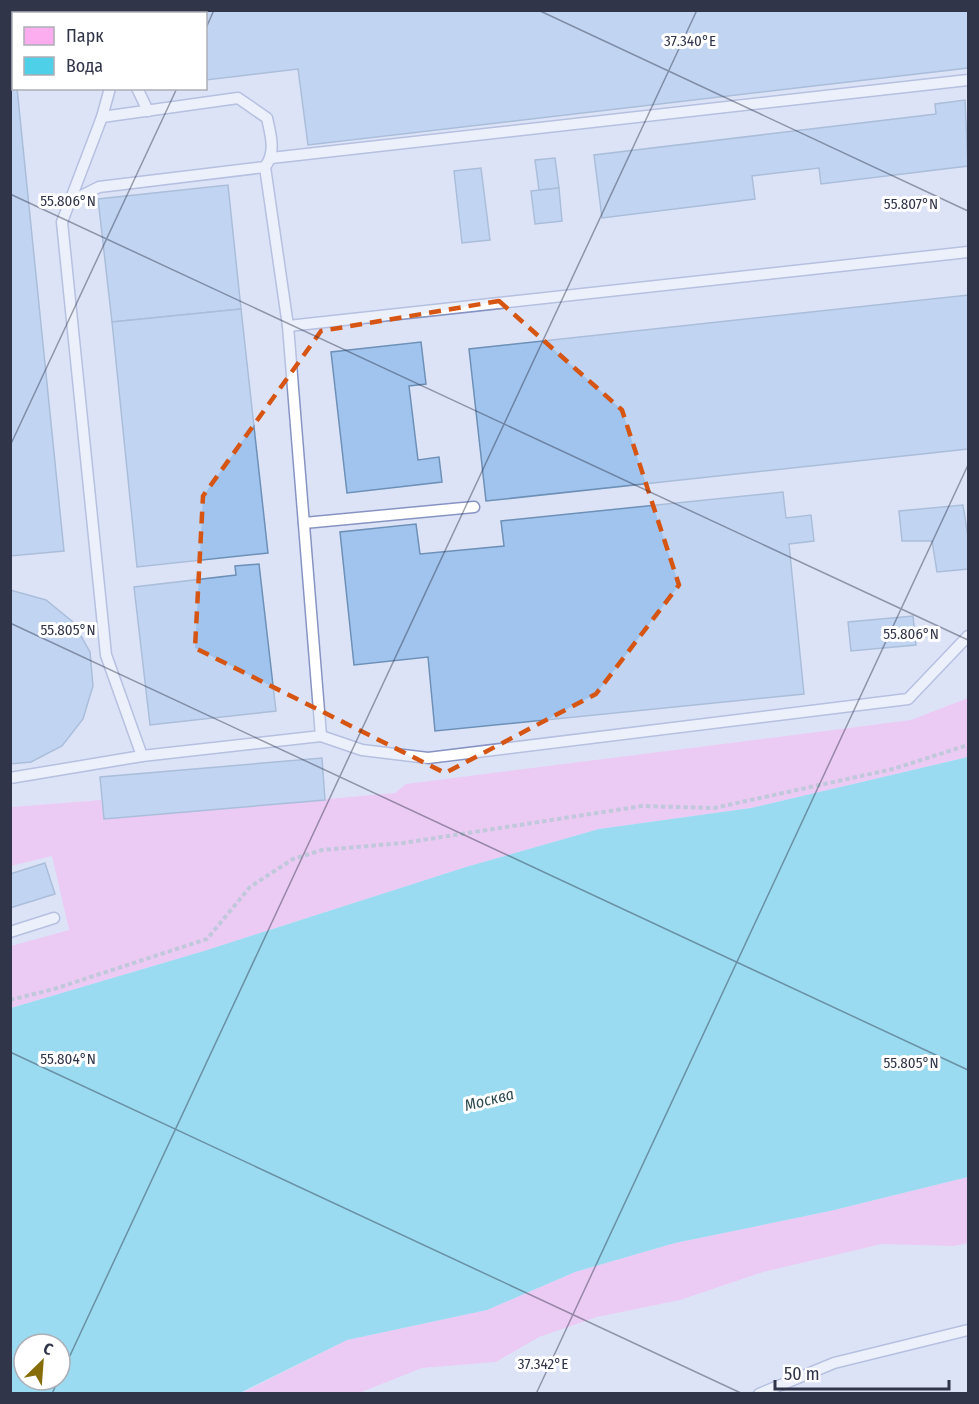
<svg xmlns="http://www.w3.org/2000/svg" width="979" height="1404" font-family="'Fira Sans Condensed',sans-serif">
<rect width="100%" height="100%" fill="#dde3f7"/>
<g fill="#fcadf0">
<path d="M968 698V757L751 808 599 829 466 867 204 951 11 1008V946L69 930 52 856 11 866V807L101 800 104 819 395 793 406 784 911 720Z"/>
<path d="M968 1177V1243L954 1246 882 1244 763 1272 680 1300 597 1317 539 1337 496 1362 422 1368 359 1393 240 1394 347 1340 487 1310 575 1272 675 1243 830 1211Z"/>
</g>
<path fill="#4dd0e8" fill-rule="evenodd" d="M968 757V1177L830 1211 675 1243 575 1272 487 1310 347 1340 240 1393H11V1008L204 951 466 867 599 829 751 808ZM24 1344H60V1380H24Z"/>
<g fill="#a0c4ee" stroke="#6d90b7" stroke-width="1.5">
<path d="M152 10H968V68L308 145 298 69 206 80V14H153Z"/>
<path d="M10 83H14V88H17L64 551 10 556Z"/>
<path d="M965 100 968 166 821 184 819 168 752 176 755 199 602 218 594 155 936 114 935 104Z"/>
<path d="M555 158 559 188 539 190 535 160Z"/>
<path d="M481 168 490 240 462 243 454 171Z"/>
<path d="M228 185 241 309 112 322 98 199Z"/>
<path d="M559 188 562 221 535 224 531 191Z"/>
<path d="M968 295V449L486 501 469 349Z"/>
<path d="M241 309 268 553 137 567 112 322Z"/>
<path d="M421 342 426 384 409 386 418 460 439 457 442 482 347 493 331 352Z"/>
<path d="M783 492 786 518 811 515 814 541 789 544 804 694 435 731 428 657 354 665 340 532 416 524 420 554 504 546 501 521Z"/>
<path d="M963 505 968 537V569L937 572 932 541H902L899 511Z"/>
<path d="M259 564 276 711 150 725 134 587 236 575 235 566Z"/>
<path d="M10 590 46 600 73 622 90 652 93 686 83 719 62 746 31 762 10 764Z"/>
<path d="M913 616 916 645 851 651 848 622Z"/>
<path d="M322 758 325 800 104 819 100 777Z"/>
<path d="M45 863 55 894 10 908V874Z"/>
</g>
<g fill="none" stroke-linecap="round" stroke-linejoin="round">
<g stroke="#8794c3" stroke-width="13">
<g id="lane">
<path d="M120 10 121 14"/>
<path d="M110 88 102 117 62 222 106 655 142 756"/>
<path d="M137 88 148 111"/>
<path d="M102 117 238 98 267 118C271 136 276 152 265 167L288 326 321 736"/>
<path d="M271 158 968 80"/>
<path d="M67 203 99 187 265 167"/>
<path d="M288 326 968 252"/>
<path d="M304 523 474 507"/>
<path d="M10 778 142 756 321 736 362 750 428 758 908 699 968 636"/>
<path d="M10 932 54 918"/>
<path d="M759 1394 834 1363 968 1330"/>
</g>
</g>
<path stroke="#a1a7bb" stroke-width="4" stroke-dasharray="4.5 3" stroke-linecap="butt" d="M10 1000 54 989 207 939 250 887 293 859 322 850 403 843 642 806 714 808 893 769 968 745"/>
<use href="#lane" stroke="#fff" stroke-width="10"/>
<path stroke="#787d91" stroke-width="4.5" stroke-dasharray="9 4.5" stroke-linecap="butt" d="M10 15 12 10"/>
</g>
<path d="M0 0H979V1404H0ZM499 301 622 410 679 585 596 694 445 773 195 648 203 496 321 331Z" fill="#dde3f7" fill-opacity=".55" fill-rule="evenodd"/>
<path fill="none" stroke="#d65512" stroke-width="4.5" stroke-dasharray="12 8" stroke-linejoin="round" d="M499 301 622 410 679 585 596 694 445 773 195 648 203 496 321 331Z"/>
<path fill="none" stroke="#303549" stroke-width="1.5" stroke-opacity="0.45" d="M538 10 968 211M206 28 214 10M10 194 968 640M10 446 177 88M10 623 968 1070M10 1052 743 1394M60 1377 697 10M52 1394 58 1380M536 1394 968 465"/>
<g text-anchor="middle" stroke-width="6" stroke-linejoin="round" paint-order="stroke">
<g font-size="16" font-style="italic" fill="#2e4a50" stroke="#fff">
<text transform="translate(489 1099) rotate(-14)" y="6">Москва</text>
</g>
</g>
<g font-size="15" text-anchor="middle" fill="#303549" stroke="#fff" stroke-width="6" stroke-linejoin="round" paint-order="stroke">
<text x="690" y="46">37.340°E</text>
<text x="68" y="206">55.806°N</text>
<text x="911" y="209">55.807°N</text>
<text x="68" y="635">55.805°N</text>
<text x="911" y="639">55.806°N</text>
<text x="68" y="1064">55.804°N</text>
<text x="911" y="1068">55.805°N</text>
<text x="543" y="1369">37.342°E</text>
</g>
<rect width="979" height="1404" fill="none" stroke="#303549" stroke-width="24"/>
<rect x="12" y="12" width="195" height="78" fill="#ffffff" stroke="#acaeb6" stroke-width="1.5"/>
<rect x="24" y="27" width="30" height="18" fill="#fcadf0" stroke="#acaeb6" stroke-width="1.5"/>
<text x="66" y="42" font-size="18" fill="#303549">Парк</text>
<rect x="24" y="57" width="30" height="18" fill="#4dd0e8" stroke="#acaeb6" stroke-width="1.5"/>
<text x="66" y="72" font-size="18" fill="#303549">Вода</text>
<g transform="translate(42 1362) rotate(25)"><circle r="28" fill="#ffffff" stroke="#acaeb6" stroke-width="1.5"/>
<path d="M0-4.5L10 22L0 15L-10 22Z" fill="#866d0a"/>
<text y="-9" font-size="16" font-weight="bold" text-anchor="middle" fill="#303549">С</text>
</g>
<path d="M775 1380v9h174v-9" fill="none" stroke="#303549" stroke-width="3"/>
<text x="784" y="1380" font-size="18" fill="#303549" stroke="#ffffff" stroke-width="4.5" paint-order="stroke">50 m</text>
</svg>
